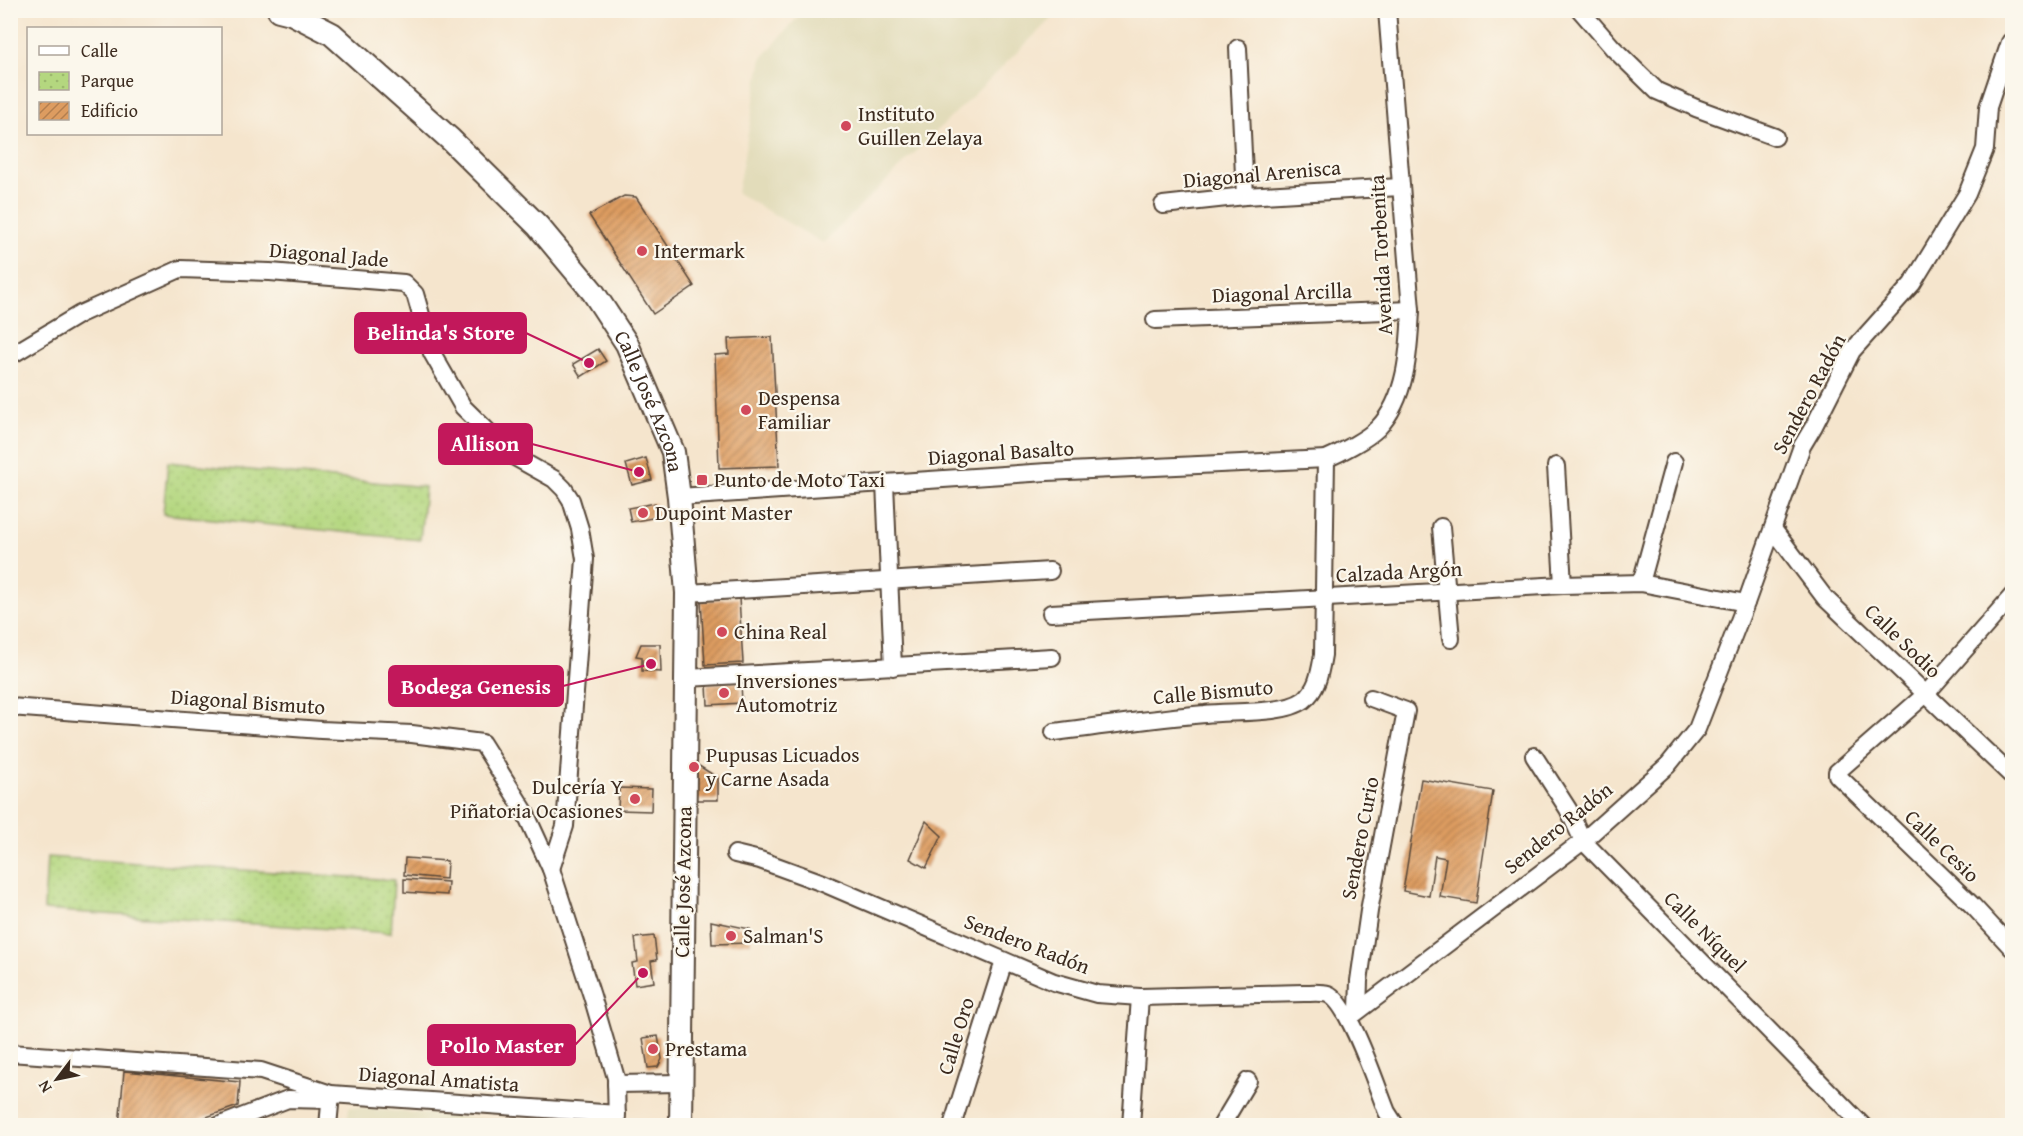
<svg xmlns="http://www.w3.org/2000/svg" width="2023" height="1136" font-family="'Gentium Book Plus',serif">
<defs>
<pattern id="park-dots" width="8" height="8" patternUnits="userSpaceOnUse" patternTransform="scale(1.5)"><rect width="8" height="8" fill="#b4d77f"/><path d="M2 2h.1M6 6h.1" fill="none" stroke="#9cb96d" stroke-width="1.8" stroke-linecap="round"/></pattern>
<pattern id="building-hatch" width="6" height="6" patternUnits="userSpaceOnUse" patternTransform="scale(1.5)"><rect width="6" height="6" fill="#dd9c60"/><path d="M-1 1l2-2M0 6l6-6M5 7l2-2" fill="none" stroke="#b47f4f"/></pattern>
</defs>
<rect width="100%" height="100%" fill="#fbf7ec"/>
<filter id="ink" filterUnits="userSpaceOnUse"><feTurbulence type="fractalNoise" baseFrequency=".0167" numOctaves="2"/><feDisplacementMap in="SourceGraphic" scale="12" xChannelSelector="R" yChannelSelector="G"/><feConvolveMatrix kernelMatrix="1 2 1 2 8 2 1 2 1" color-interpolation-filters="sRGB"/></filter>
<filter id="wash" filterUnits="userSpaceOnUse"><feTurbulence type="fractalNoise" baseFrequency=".008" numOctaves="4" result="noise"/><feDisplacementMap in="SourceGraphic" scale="24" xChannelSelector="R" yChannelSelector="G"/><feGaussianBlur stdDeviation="1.35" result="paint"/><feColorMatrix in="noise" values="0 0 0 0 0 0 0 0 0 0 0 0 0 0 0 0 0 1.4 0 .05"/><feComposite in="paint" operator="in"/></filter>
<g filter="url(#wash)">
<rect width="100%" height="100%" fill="#f5e5cd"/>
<g fill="#e2dcba">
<path d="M803 11V10L1059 11 823 243 737 193 762 58Z"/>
<path d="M349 1107 550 1125H347Z"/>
</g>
<g fill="url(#park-dots)" stroke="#78804e" stroke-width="1.5">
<path d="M168 462 425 487 420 540 163 514Z"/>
<path d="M47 857 394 880 391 933 44 910Z"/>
</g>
<g id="blocks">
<g fill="url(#building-hatch)">
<path d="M624 196 636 197 694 286 653 314 589 215Z"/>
<path d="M772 337 779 466 719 468 715 355 729 354 728 339Z"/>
<path d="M598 349 606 361 581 377 573 364Z"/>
<path d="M646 458 652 480 632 485 626 464Z"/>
<path d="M655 503 658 517 631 522 628 508Z"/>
<path d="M739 598 743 663 705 665 701 601Z"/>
<path d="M641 644H660L661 672 642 671V657L636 656Z"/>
<path d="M741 682 742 703 708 705 707 684Z"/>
<path d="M685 757 718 778V800H691Z"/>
<path d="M1421 779 1493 791 1476 903 1440 897 1446 858 1435 856 1429 896 1403 891Z"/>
<path d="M619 788 652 789 651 811 618 810Z"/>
<path d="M926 821 942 836 926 868 910 859Z"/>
<path d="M405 858 447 861 446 879 404 875Z"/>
<path d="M404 879 448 882 447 895 404 892Z"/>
<path d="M711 921 750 929 751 943 712 944Z"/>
<path d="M654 936 657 960 651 961 654 982 635 985 632 963 638 962 635 938Z"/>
<path d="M658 1036 662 1059 658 1067 648 1068 643 1038Z"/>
<path d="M124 1071 240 1082 238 1106 181 1126H119Z"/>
</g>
</g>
</g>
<g filter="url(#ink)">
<use href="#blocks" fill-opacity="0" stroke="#574638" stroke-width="1.5"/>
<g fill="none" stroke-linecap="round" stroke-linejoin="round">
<g stroke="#574638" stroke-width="20">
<g id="street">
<path d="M1580 10 1613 48 1657 91 1696 108 1775 137"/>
<path d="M1238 48 1245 196"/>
<path d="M1163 205 1245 196 1400 187"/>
<path d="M1155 320 1411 310"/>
<path d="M10 356 80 314 180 269 270 272 404 283 415 294 432 353 463 407 513 456 554 479 564 489 571 500 580 529 585 559 565 826 551 869"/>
<path d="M1556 466 1563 585"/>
<path d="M885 483 893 667"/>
<path d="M679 497 1047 472 1326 459C1340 453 1367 439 1378 428 1407 398 1409 350 1411 310L1387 10"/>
<path d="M1441 527 1451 639"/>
<path d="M1773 529 1825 598 2012 776"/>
<path d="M1641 583 1674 462"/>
<path d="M687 593 1050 571"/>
<path d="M2012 596 1926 694 1837 772V775L1973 906 2012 948"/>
<path d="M1051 613 1563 585 1641 583 1746 603"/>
<path d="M687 678 1052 657"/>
<path d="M10 707 321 730 412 734 482 743 524 810 551 869 592 996 616 1078 617 1126"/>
<path d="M1054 732C1105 726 1155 718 1205 714 1231 711 1284 715 1304 700 1318 689 1320 671 1323 655L1326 459"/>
<path d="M1534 756 1568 809 1583 841 1863 1126"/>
<path d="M735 854 760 860 823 883 1054 982 1097 994 1140 997 1304 993C1311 993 1322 992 1328 994 1350 1003 1377 1088 1387 1112L1396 1126"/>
<path d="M1358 1010 1359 981 1369 911 1406 711 1371 698"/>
<path d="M1349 1018 1583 841 1668 765 1697 729 1746 603 1802 446 1814 426 1852 351 1912 284 1967 194 1985 149 1988 107 2010 42"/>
<path d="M10 1053 261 1071 331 1094 617 1114"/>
<path d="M616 1084 681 1083"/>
<path d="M218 1126 288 1099 331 1100"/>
<path d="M328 1126 331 1094"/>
<path d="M952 1126 1004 961"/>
<path d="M1131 1126 1140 997"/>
<path d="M1221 1126 1248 1081"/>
</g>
</g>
<g stroke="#574638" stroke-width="26">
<g id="secondary">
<path id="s1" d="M279 10 291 13 332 34 451 140 538 226 593 292 627 344 673 452 679 497 687 593 681 1126"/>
</g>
</g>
<use href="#street" stroke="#fff" stroke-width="16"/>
<use href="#secondary" stroke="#fff" stroke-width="22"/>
</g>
</g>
<g fill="#d1495b" stroke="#fbf7ec" stroke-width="2">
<circle cx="846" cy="126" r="6"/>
<circle cx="642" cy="251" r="6"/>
<circle cx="746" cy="410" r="6"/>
<rect x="696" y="474" width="12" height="12" rx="3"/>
<circle cx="643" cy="513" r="6"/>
<circle cx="722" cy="632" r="6"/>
<circle cx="724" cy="693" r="6"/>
<circle cx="694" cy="767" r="6"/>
<circle cx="635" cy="799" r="6"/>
<circle cx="731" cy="936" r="6"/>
<circle cx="653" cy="1049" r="6"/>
</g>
<g text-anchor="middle" stroke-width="4.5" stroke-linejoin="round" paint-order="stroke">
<g font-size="21" fill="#3b2a1e" stroke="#fbf7ec" text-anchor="start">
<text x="858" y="121">Instituto<tspan x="858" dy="24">Guillen Zelaya</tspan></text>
<text x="654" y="258">Intermark</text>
<text x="758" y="405">Despensa<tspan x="758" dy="24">Familiar</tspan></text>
<text x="714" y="487">Punto de Moto Taxi</text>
<text x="655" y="520">Dupoint Master</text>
<text x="734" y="639">China Real</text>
<text x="736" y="688">Inversiones<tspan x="736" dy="24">Automotriz</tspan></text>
<text x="706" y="762">Pupusas Licuados<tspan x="706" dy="24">y Carne Asada</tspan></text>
<text x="623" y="794" text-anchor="end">Dulcería Y<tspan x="623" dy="24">Piñatoria Ocasiones</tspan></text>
<text x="743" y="943">Salman'S</text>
<text x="665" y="1056">Prestama</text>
</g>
<g font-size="21" fill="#3b2a1e" stroke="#fbf7ec">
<text transform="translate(1262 174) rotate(-5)" y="7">Diagonal Arenisca</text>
<text transform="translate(329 255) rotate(5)" y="7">Diagonal Jade</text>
<text transform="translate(1381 255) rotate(-93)" y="7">Avenida Torbenita</text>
<text transform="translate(1282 293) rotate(-2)" y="7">Diagonal Arcilla</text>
<text transform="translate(1809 394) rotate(-62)" y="7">Sendero Radón</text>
<text dy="7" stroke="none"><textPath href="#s1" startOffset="550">Calle José Azcona</textPath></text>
<text transform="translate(1001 453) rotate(-4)" y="7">Diagonal Basalto</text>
<text transform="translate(1399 572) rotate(-3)" y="7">Calzada Argón</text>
<text transform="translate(1903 641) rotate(44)" y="7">Calle Sodio</text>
<text transform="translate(1213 692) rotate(-5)" y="7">Calle Bismuto</text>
<text transform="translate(248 702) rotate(4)" y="7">Diagonal Bismuto</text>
<text transform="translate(1558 828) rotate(-39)" y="7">Sendero Radón</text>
<text transform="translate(1360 838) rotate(-79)" y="7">Sendero Curio</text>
<text transform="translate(1942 846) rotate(44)" y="7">Calle Cesio</text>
<text transform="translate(683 882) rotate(-89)" y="7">Calle José Azcona</text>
<text transform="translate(1705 932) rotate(45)" y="7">Calle Níquel</text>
<text transform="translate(1027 944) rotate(21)" y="7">Sendero Radón</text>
<text transform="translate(956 1036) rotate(-73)" y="7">Calle Oro</text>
<text transform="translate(439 1079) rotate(4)" y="7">Diagonal Amatista</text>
</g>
</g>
<path fill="none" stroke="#c2185b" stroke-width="2" d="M589 363L526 333M639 472L532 444M651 664L563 686M643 973L575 1045"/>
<g fill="#c2185b" stroke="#fbf7ec" stroke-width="2">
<circle cx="589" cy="363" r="6"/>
<circle cx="639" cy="472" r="6"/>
<circle cx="651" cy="664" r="6"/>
<circle cx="643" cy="973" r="6"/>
</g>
<g fill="#c2185b" stroke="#c2185b" stroke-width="2">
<rect x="355" y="313" width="171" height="40" rx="6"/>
<rect x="439" y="424" width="93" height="40" rx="6"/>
<rect x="389" y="666" width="174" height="40" rx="6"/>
<rect x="428" y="1025" width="147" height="40" rx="6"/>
</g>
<g font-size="22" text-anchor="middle" font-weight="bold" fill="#fff">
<text x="441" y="340">Belinda's Store</text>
<text x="485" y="451">Allison</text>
<text x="476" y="694">Bodega Genesis</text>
<text x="502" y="1053">Pollo Master</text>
</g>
<rect width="2023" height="1136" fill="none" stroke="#fbf7ec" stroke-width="36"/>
<rect x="27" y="27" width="195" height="108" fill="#fbf7ec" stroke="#aea59a" stroke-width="1.5"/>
<rect x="39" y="46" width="30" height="9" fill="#ffffff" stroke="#aea59a" stroke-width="1.5"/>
<text x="81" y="57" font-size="18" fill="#3b2a1e">Calle</text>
<rect x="39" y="72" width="30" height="18" fill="url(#park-dots)" stroke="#aea59a" stroke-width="1.5"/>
<text x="81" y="87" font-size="18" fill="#3b2a1e">Parque</text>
<rect x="39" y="102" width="30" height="18" fill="url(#building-hatch)" stroke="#aea59a" stroke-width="1.5"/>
<text x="81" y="117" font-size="18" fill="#3b2a1e">Edificio</text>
<g transform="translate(57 1079) rotate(238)" stroke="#fbf7ec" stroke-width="4.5" paint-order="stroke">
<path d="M0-4.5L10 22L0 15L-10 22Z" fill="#3b2a1e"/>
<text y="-9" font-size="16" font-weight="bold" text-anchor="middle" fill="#3b2a1e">N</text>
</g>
</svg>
